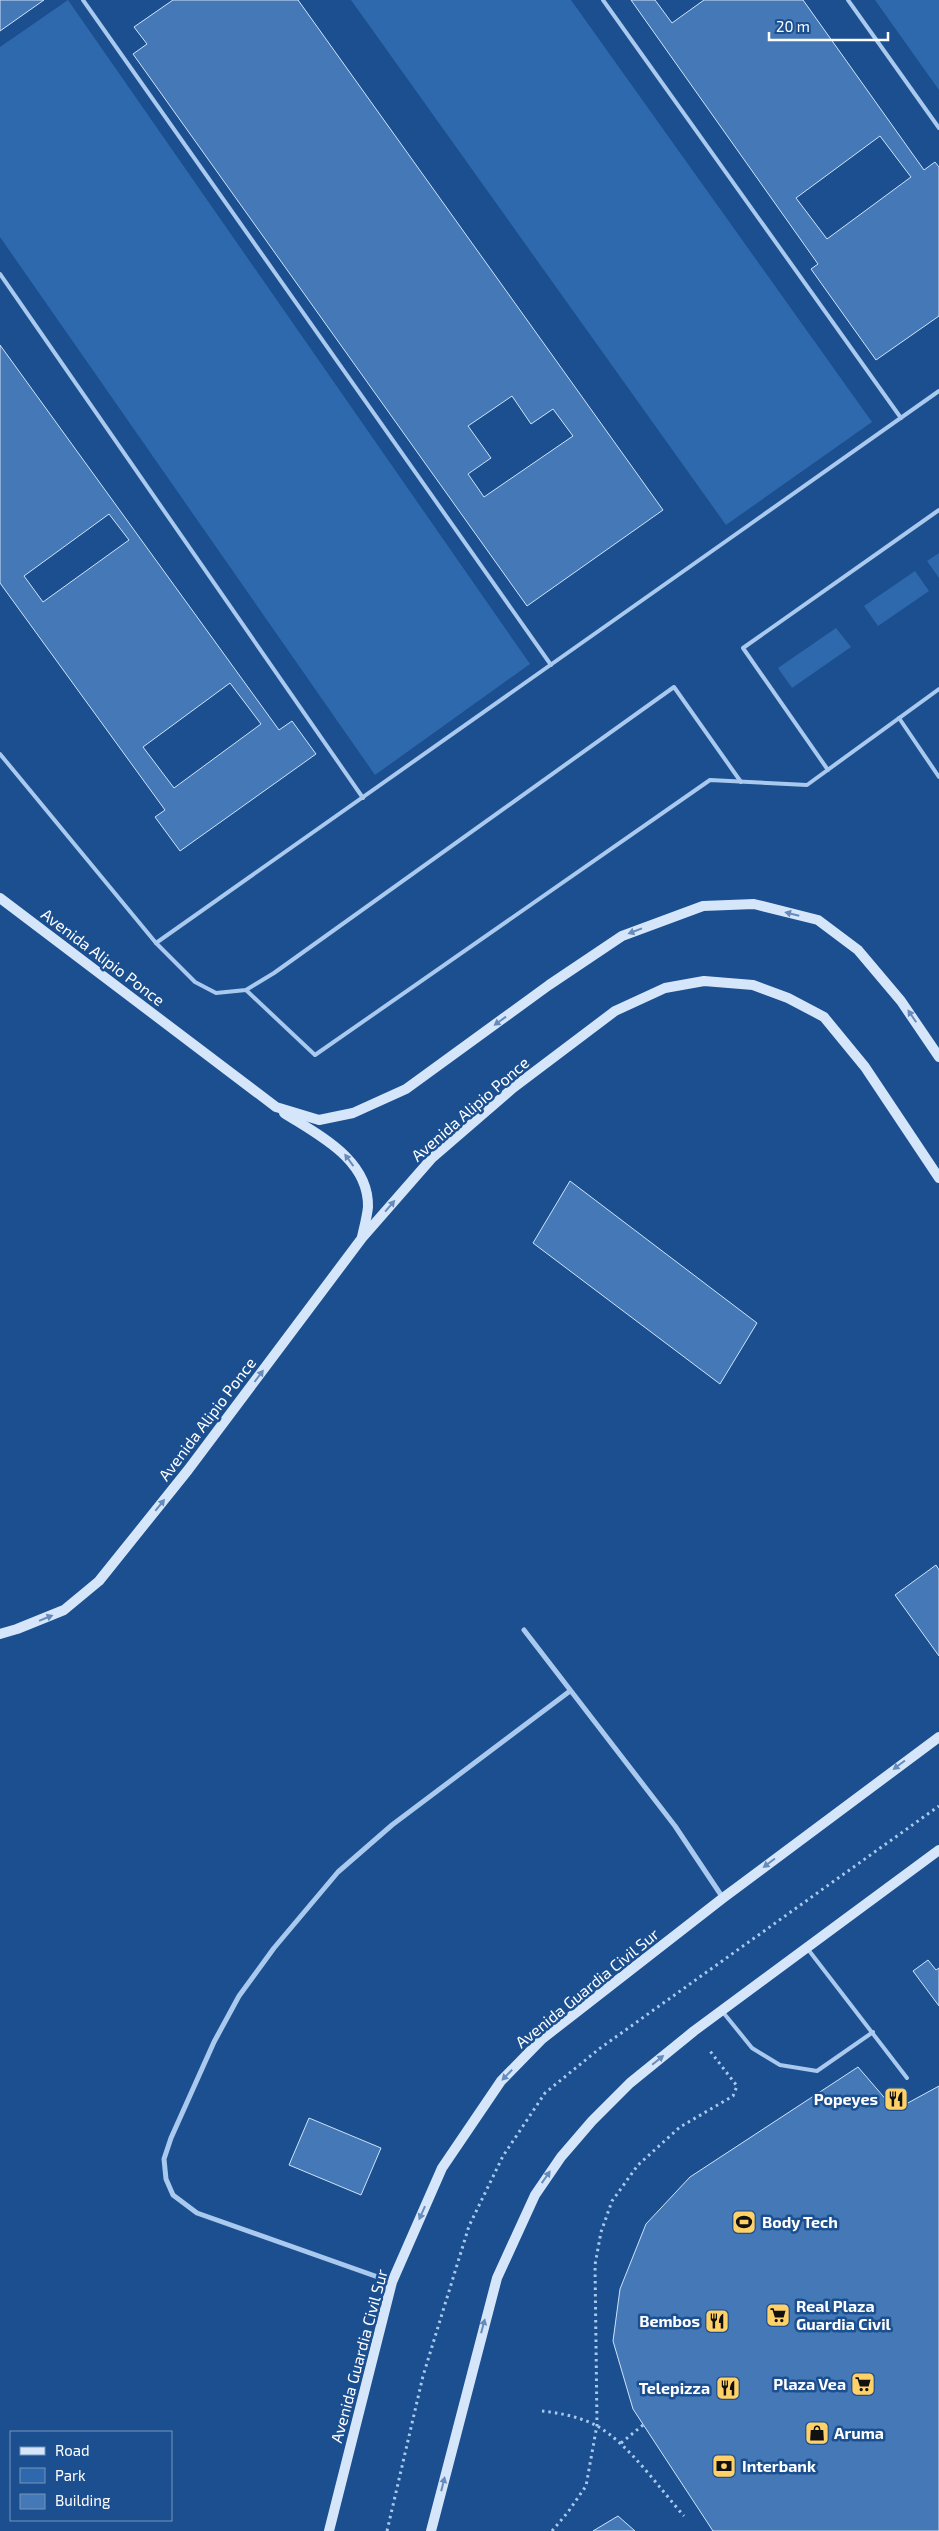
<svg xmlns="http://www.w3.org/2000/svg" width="939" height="2531" font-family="'Exo 2',sans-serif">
<rect width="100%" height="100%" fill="#1b4f8f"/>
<g fill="#2e69ad">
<path d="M68 0 530 664 375 775 0 237V47Z"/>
<path d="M351 0H571L872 422 726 525Z"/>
<path d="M875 0H939V90Z"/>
<path d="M939 553V578L927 561Z"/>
<path d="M915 571 929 591 878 626 864 606Z"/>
<path d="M836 628 851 647 792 688 778 668Z"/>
</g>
<g fill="#4478b7" stroke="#cfe3fa" fill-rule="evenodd">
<path d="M0 0H44L0 31Z"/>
<path d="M173 0H298L663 510 527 606 133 54 147 44 134 27ZM512 396 531 424 553 409 573 436 484 497 468 474 491 458 468 426Z"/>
<path d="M631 0H655L672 23 704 0H803L924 170 935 162 939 167V316L876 360 811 269 818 264ZM880 136 911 177 827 239 796 198Z"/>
<path d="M0 345 279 730 292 721 316 754 180 851 155 817 165 810 0 583ZM109 514 129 540 43 602 24 576ZM230 683 261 724 174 788 143 747Z"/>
<path d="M570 1181 757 1323 720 1384 533 1243Z"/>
<path d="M936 1565 939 1570V1656L895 1595Z"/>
<path d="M928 1960 936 1970 939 1968V2006L913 1971Z"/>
<path d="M858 2067 895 2110 939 2086V2531H713L633 2409 613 2341 620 2289 646 2224 690 2177Z"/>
<path d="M309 2118 381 2148 361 2195 289 2165Z"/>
<path d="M618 2516 635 2531H593Z"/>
</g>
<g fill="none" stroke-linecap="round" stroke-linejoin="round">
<g stroke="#a9c9ee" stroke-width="3" stroke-dasharray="2.5 4" stroke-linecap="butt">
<path d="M542 2411C560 2413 581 2417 597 2426 628 2443 660 2489 684 2516"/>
<path d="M621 2443 643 2425"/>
<path d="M387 2531 423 2376 469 2226 503 2156 545 2093 599 2049 939 1806"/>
<path d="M552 2531 568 2512 586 2486 597 2425 595 2265 601 2232 612 2201 638 2165 680 2127 733 2096 737 2086 710 2051"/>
</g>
<g stroke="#a9c9ee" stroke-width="4">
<path d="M83 0 551 665"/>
<path d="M603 0 901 418"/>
<path d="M848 0 939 128"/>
<path d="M0 274 363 798"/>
<path d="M899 718 939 777"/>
<path d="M0 754 156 943 195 982 216 993 246 990 274 973 674 687 741 782"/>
<path d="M828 770 743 648 939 510"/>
<path d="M156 943 939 391"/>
<path d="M246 990 315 1055 710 780 807 785 939 689"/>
<path d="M807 1948 907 2078"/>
<path d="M722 2011 752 2048 780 2065 817 2071 873 2032"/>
</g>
<g stroke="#a9c9ee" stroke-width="5">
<path d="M524 1630 675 1826 723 1898"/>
<path d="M392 2282 197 2213 173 2195 166 2179 164 2159 171 2138 214 2042 239 1996 274 1948 338 1872 392 1825 570 1691"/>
</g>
<g stroke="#d6e6fa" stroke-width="10">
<path d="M0 898 276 1107 319 1120 353 1113 406 1089 549 985 622 936 703 906 754 904 818 920 858 950 901 1001 939 1057"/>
<path d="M284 1113C318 1135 369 1159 368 1207 367 1217 364 1228 362 1237"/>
<path d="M0 1634 17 1629 64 1610 99 1581 188 1470 362 1238 432 1158 513 1088 615 1011 665 988 704 981 753 985 788 998 824 1017 865 1067 939 1178"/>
<path d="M329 2531 392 2282 442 2168 501 2081 542 2039 578 2011 723 1898 939 1737"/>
<path d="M431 2531 497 2278 535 2195 561 2157 592 2121 630 2083 694 2031 939 1850"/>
</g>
</g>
<defs><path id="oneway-solid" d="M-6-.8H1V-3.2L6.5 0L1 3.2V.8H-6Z" transform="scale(1.25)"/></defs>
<g fill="#668bba">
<use href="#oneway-solid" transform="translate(792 914) rotate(-166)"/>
<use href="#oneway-solid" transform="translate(635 931) rotate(159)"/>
<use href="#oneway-solid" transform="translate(912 1016) rotate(-124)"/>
<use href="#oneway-solid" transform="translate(500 1021) rotate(144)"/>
<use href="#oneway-solid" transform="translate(349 1160) rotate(-126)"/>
<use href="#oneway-solid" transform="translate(390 1206) rotate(-49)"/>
<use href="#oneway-solid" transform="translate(259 1376) rotate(-53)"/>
<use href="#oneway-solid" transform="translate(160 1505) rotate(-51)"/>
<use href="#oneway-solid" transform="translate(46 1618) rotate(-22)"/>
<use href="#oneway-solid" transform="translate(899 1765) rotate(143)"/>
<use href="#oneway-solid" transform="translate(769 1863) rotate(143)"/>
<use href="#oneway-solid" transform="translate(658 2060) rotate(-39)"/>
<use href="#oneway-solid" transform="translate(507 2075) rotate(134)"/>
<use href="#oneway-solid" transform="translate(546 2177) rotate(-55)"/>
<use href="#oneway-solid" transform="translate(422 2213) rotate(114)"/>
<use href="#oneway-solid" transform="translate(483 2326) rotate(-75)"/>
<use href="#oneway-solid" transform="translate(443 2484) rotate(-76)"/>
</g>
<defs>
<g id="restaurant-square" transform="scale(1.25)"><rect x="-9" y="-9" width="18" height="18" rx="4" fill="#ffd166" stroke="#1b4f8f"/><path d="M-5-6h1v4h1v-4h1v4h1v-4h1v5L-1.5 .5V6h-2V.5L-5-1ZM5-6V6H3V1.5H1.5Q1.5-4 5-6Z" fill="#111"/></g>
<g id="stadium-square" transform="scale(1.25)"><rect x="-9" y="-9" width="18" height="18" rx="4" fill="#ffd166" stroke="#1b4f8f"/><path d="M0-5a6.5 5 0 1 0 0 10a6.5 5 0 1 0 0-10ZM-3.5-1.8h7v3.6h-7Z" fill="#111"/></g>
<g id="supermarket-square" transform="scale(1.25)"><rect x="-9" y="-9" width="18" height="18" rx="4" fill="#ffd166" stroke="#1b4f8f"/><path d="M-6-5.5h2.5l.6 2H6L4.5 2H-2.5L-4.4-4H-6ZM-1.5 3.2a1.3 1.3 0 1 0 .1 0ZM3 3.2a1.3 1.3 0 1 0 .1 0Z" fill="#111"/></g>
<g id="shop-square" transform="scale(1.25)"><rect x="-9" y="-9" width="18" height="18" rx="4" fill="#ffd166" stroke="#1b4f8f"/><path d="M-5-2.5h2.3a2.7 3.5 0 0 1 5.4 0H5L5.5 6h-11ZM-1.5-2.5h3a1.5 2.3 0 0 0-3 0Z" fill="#111"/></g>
<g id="bank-square" transform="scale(1.25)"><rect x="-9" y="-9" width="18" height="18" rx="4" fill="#ffd166" stroke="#1b4f8f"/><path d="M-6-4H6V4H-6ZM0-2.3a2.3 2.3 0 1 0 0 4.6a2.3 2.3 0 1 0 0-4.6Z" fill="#111"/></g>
</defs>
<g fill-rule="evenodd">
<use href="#restaurant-square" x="896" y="2099"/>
<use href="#stadium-square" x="744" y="2222"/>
<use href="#supermarket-square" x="778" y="2315"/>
<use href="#restaurant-square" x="717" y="2321"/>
<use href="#supermarket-square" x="863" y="2384"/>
<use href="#restaurant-square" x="728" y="2388"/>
<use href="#shop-square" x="817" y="2433"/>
<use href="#bank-square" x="724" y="2466"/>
</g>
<g text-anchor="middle" stroke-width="5" stroke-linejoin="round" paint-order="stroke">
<g font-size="16" fill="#fff" stroke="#1b4f8f">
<text transform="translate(103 957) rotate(37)" y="6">Avenida Alipio Ponce</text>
<text transform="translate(470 1109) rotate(-41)" y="6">Avenida Alipio Ponce</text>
<text transform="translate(207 1419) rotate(-53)" y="6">Avenida Alipio Ponce</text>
<text transform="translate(587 1988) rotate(-39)" y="6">Avenida Guardia Civil Sur</text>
<text transform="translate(359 2356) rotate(-75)" y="6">Avenida Guardia Civil Sur</text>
</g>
<g font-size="16" font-weight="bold" fill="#fff" stroke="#1b4f8f" text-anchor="end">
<text x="878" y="2105">Popeyes</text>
<text x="762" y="2228" text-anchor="start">Body Tech</text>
<text x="796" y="2312" text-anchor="start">Real Plaza<tspan x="796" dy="18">Guardia Civil</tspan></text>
<text x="700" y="2327">Bembos</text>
<text x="846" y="2390">Plaza Vea</text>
<text x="710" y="2394">Telepizza</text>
<text x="834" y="2439" text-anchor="start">Aruma</text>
<text x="742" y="2472" text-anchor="start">Interbank</text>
</g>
</g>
<rect x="10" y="2431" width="162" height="90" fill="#1b4f8f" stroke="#7695bc"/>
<rect x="20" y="2447" width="25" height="8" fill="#d6e6fa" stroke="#7695bc"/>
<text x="55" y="2456" font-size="15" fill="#ffffff">Road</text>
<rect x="20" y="2468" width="25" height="15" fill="#2e69ad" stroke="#7695bc"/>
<text x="55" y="2481" font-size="15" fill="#ffffff">Park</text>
<rect x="20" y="2494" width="25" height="15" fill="#4478b7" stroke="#7695bc"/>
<text x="55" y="2506" font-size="15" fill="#ffffff">Building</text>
<path d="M769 32v8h119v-8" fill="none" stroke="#ffffff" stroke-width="2.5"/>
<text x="776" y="32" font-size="15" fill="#ffffff" stroke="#1b4f8f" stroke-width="4" paint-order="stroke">20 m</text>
</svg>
